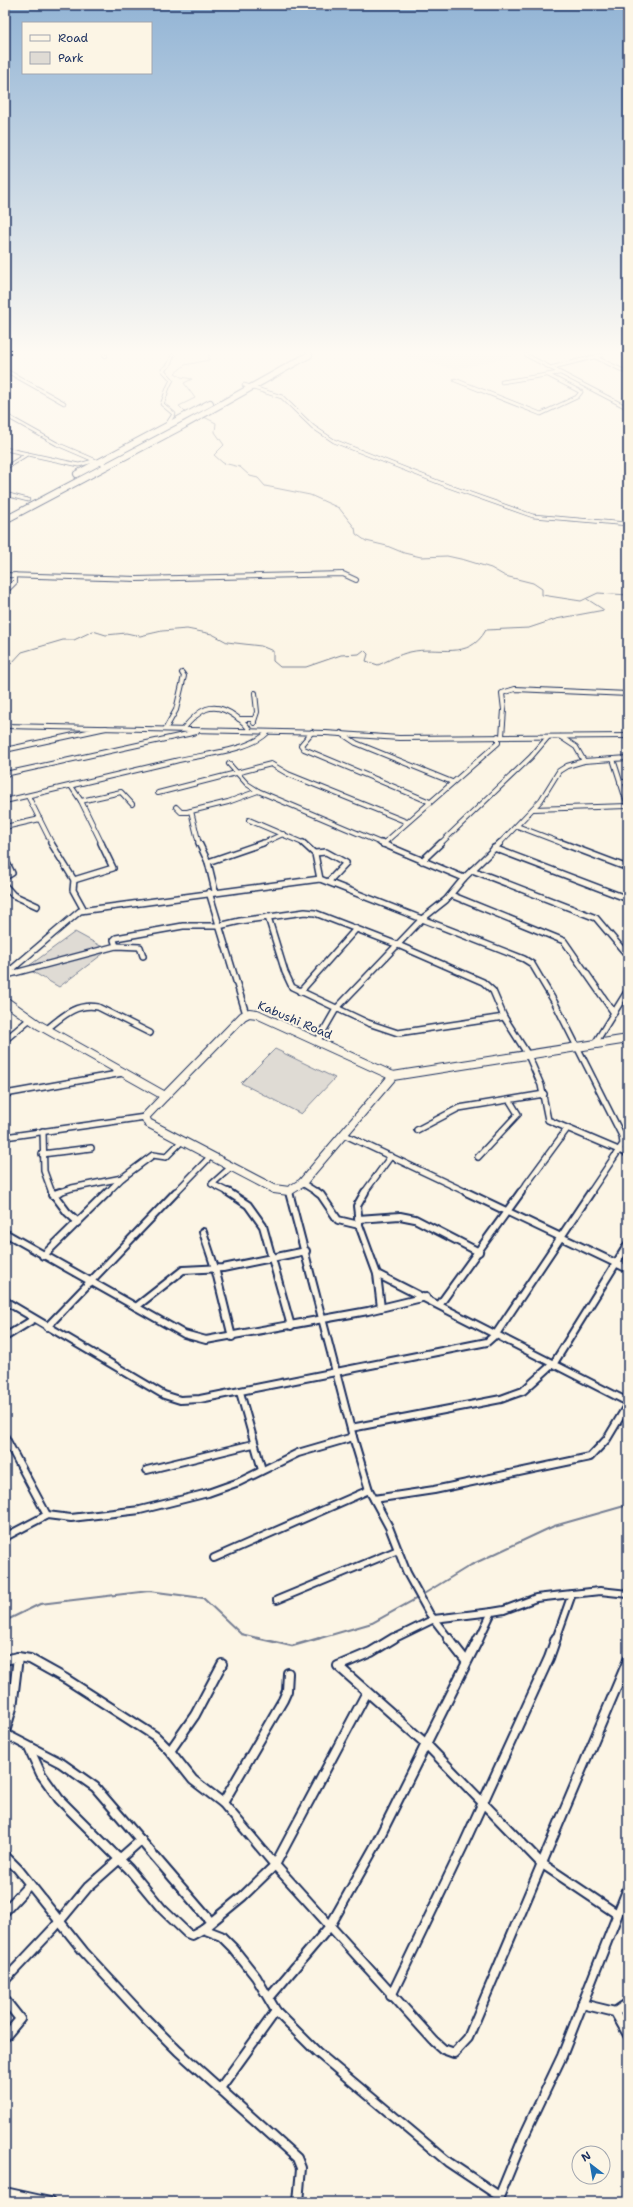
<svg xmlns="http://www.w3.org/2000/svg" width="633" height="2207" font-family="'Shantell Sans',sans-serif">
<rect width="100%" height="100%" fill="#fcf5e5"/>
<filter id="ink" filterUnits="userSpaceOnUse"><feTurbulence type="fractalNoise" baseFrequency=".025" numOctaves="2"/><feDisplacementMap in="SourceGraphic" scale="8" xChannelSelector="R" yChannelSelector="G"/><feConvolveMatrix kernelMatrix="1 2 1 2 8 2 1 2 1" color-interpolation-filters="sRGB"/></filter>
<g filter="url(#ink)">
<path fill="#ece7dc" d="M403 355H516L455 370Z"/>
<g fill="#dfdbd4" stroke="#7d8599">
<path d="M75 932 108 950 59 987 26 968Z"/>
<path d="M275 1049 335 1078 301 1114 241 1083Z"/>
</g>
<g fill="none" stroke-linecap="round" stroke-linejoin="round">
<g stroke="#767f94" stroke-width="1">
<path d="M185 412 179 406 195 398 184 383 192 379 181 377 175 373 185 365 209 360V355"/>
<path d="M204 417 216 423 215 432 224 445 214 455 223 463 240 467 250 476 258 478 265 486 310 495 339 508 355 528 356 534 366 541 387 546 404 553 421 557 447 556 465 560 491 568 505 576 533 583 542 589V595L581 601 598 593 628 595"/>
<path d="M5 665 11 664 22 652 63 640H74L93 631 106 635 126 633 140 636 162 631 187 629 212 634 227 642 261 646 273 651V661L280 667H306L341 655 359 654 364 650 368 654 366 661 378 665C388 661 399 654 410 652 439 645 468 662 486 630L529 628 556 619 604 610 587 599"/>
</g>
<g stroke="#767f94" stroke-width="2">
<path d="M422 1595 471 1565 554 1526 628 1505"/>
<path d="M5 1621 40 1604 149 1591 203 1598 241 1634 262 1639"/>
<path d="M317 1639 372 1623 419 1597"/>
</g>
<path stroke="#767f94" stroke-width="2.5" d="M257 1638 292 1646 320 1638"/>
<g stroke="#1b2f5e" stroke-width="4.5">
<g id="street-far4">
<path d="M104 355 106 356"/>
<path d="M526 355 628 408"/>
<path d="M595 357 628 373"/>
<path d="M550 368 602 355"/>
<path d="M5 370 64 403"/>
<path d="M455 380 541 414 577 397 581 392 548 375"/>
<path d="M502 382 559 373"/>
<path d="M244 385 282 397 313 427 334 441 448 486 533 516 628 524"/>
<path d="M5 415 57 444 108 466"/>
<path d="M169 425 168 423 174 414 162 404C166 396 167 387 172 380L163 370 169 365 173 355"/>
<path d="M5 449 79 465 93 461"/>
<path d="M5 468 27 454"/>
<path d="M5 494 28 500"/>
</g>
</g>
<g stroke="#1b2f5e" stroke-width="6">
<g id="street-far3">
<path d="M5 575 137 579 343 574 356 580"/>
<path d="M5 592 15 582V575"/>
<path d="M239 719H252L254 723"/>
<path d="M254 721 257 712 255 693"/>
<path d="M5 726 326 733 399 738 628 736"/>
<path d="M166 728 176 710 184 676 182 673"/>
<path d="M183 729C199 710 212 699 235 716 241 720 247 724 250 731"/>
<path d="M312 732 301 745 304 749 430 802"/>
<path d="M341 733 356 743 452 782"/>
<path d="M502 736 504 710 502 693 515 689 628 694"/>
<path d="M561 737 576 747 584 761"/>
<path d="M5 750 106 728"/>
<path d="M613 759 628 806"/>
<path d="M229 764 247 784 258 791 383 844"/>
<path d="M5 774 197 732"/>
<path d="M620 782H628"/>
<path d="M71 786 81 801"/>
<path d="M158 793 271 764 288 774 407 822"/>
<path d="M28 796 52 844"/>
<path d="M5 801C62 788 118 774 175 761 199 755 249 751 267 733"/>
<path d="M176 807 181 812H187L228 802 258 791"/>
<path d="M533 809 628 806"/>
<path d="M191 811 199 844"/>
<path d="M249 820 305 844"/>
<path d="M517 826 564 844"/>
<path d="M5 827 40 819"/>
<path d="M102 844 81 801 121 792 132 804"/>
<path d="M261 844 283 834"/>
<path d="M383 844 498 743V736"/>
<path d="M440 844 531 757 548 737"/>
<path d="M499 844 541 800 559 771 567 766 584 761 628 758"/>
</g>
</g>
<g stroke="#1b2f5e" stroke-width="8">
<g id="street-far2">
<path d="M51 843 74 880 73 890 84 910"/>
<path d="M199 843 208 862 215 891"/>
<path d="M303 843 315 854 320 879"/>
<path d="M381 843 464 878"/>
<path d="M562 843 628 868"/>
<path d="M383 844 384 843"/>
<path d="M494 848 628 899"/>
<path d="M315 853 326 852 346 863 329 881"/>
<path d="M5 859 12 873 5 877"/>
<path d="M422 861 441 843"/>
<path d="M208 862 263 843"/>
<path d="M472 870 596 918 628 956"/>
<path d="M74 880 113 868 101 843"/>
<path d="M5 886 13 895 37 906"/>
<path d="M209 892 246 1014"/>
<path d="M451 895 564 941 614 1013"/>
<path d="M268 917 285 972 292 987 368 1023 398 1033 504 1017"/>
<path d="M116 946 114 940 116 938 183 926H219L240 921 305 912 315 913 398 945 483 982 493 991 504 1017 528 1055 541 1085 548 1120 628 1154"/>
<path d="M5 975 80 911 320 879 524 959 532 964 555 1003 622 1136 623 1144 590 1193"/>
<path d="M7 975 116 946 140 947 143 956"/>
<path d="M300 992 356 929"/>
<path d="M47 1029C63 1016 76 1003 98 1007L150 1033"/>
<path d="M5 1040 30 1019"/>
<path d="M317 1042 336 1009 422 919 446 900 464 878 500 843"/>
<path d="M594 1045 628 990"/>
<path d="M5 1094 123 1073"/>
<path d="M417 1130 459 1108 544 1094"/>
<path d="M43 1131 44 1171 52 1193"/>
<path d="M343 1134 468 1193"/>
<path d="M5 1137 145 1117"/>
<path d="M42 1154 91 1148"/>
<path d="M478 1157 518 1114 510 1101"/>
<path d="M302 1183 318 1193"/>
<path d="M289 1191 290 1193"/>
<path d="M57 1193 72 1188 122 1178"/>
<path d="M107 1193 122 1178 153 1155 166 1157 181 1142"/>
<path d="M175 1193 211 1156"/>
<path d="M230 1193 212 1184 231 1167"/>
<path d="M364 1193 391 1156"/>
<path d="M520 1193 567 1129"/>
</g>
</g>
<g stroke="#1b2f5e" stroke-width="10">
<g id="street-far1">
<path d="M52 1192 67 1212 78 1222"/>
<path d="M228 1192 248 1205 263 1226 291 1326"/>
<path d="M289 1192 353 1437 369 1490 389 1527 407 1573 429 1613 449 1639"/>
<path d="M317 1192 321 1195 338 1220 359 1225 377 1274 381 1308"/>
<path d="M466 1192 628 1269"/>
<path d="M52 1195 60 1192"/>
<path d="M358 1219 400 1216 415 1219 479 1252"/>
<path d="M359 1223 357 1206 365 1192"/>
<path d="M203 1232 215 1268 232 1337"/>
<path d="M5 1233 184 1334 206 1340 368 1311 426 1297"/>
<path d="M43 1256 108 1192"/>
<path d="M377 1274 628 1402"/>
<path d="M5 1301 164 1395 180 1400 200 1399 487 1342 496 1334 591 1192"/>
<path d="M440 1304 521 1192"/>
<path d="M136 1307 183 1270 223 1268 306 1251"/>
<path d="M47 1327 176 1192"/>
<path d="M5 1337 34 1319"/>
<path d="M240 1392 262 1470"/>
<path d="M351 1428 501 1399 523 1391 554 1363 628 1244"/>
<path d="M5 1437 47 1515"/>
<path d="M147 1470 253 1444"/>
<path d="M374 1499 434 1490 590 1457 607 1439 628 1404"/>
<path d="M5 1537 47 1515 71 1518 140 1510 208 1493 239 1482 298 1453 353 1437"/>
<path d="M214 1558 369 1490"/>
<path d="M277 1600 398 1550"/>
<path d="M393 1639 434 1619 492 1612"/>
<path d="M479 1639 492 1612 504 1610 536 1598 572 1594"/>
<path d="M556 1639 572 1594 600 1591 628 1594"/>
</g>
</g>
<g stroke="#1b2f5e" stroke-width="12">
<g id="street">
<path d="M394 1638 371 1652 338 1666 425 1743 541 1863 617 1914"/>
<path d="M448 1638 466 1661"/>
<path d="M5 1660 18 1657 30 1659 66 1679 155 1736 170 1751 193 1780 223 1803 275 1865 434 2041 443 2049 454 2053 468 2038 628 1660"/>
<path d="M5 1732 12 1708 18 1657"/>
<path d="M5 1734 61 1763 95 1787 211 1922"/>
<path d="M29 1748 41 1774 59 1799 129 1869 162 1909 187 1933 192 1935 203 1929 243 1896 275 1865 367 1692"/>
<path d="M170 1751 195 1715 222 1664"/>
<path d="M223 1803 283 1700 287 1691 288 1673"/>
<path d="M5 1856 18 1869 84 1952 144 2017 178 2051 297 2158 301 2168 298 2202"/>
<path d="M5 1911 29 1885"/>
<path d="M203 1929 221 1936 233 1948 256 1977 276 2011 317 2052 448 2162 499 2196"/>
<path d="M5 1980 54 1928 88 1887 141 1840"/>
<path d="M391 1996 463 1846 549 1658 556 1638"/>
<path d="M269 1998 330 1926 374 1848 479 1638"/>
<path d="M5 2000 20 2019 5 2037"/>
<path d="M582 2004 615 2012 628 2035"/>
<path d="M615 2012 628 2003"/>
<path d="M221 2087 276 2011"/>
<path d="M5 2192 50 2202"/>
<path d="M497 2202 524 2136 562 2056 628 1888"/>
</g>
</g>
<g stroke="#1b2f5e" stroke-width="10">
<g id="secondary">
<path d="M5 1001 39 1025 165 1096 243 1016 249 1013 257 1014 393 1076 628 1039"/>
<path d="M165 1096 145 1117 148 1123 274 1189 289 1191 302 1183 393 1076"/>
</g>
</g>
<g stroke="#1b2f5e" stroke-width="8">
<g id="highway">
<path d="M77 474 210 403"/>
<path d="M5 520 184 425 309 355"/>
</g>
</g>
<use href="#street-far4" stroke="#fcf5e5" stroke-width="3"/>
<use href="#street-far3" stroke="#fcf5e5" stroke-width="4"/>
<use href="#street-far2" stroke="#fcf5e5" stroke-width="5"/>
<use href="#street-far1" stroke="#fcf5e5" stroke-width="6"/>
<use href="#street" stroke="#fcf5e5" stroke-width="8"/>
<use href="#secondary" stroke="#fcf5e5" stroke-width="8"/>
<use href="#highway" stroke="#fcf5e5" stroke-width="6"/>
</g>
</g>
<linearGradient id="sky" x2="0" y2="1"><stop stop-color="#92b4d5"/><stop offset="0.53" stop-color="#fefaf3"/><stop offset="1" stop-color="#fefaf3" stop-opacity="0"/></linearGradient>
<rect width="633" height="664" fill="url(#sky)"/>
<g text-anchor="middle" stroke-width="4" stroke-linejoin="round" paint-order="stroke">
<g font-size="12" fill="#1b2f5e" stroke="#fcf5e5">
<text transform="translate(295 1020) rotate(23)" y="4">Kabushi Road</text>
</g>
</g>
<rect width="633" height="2207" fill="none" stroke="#fcf5e5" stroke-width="20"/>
<rect x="10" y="10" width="613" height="2187" fill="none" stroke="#1b2f5e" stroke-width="1.5" filter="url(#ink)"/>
<rect x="22" y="22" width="130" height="52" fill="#fcf5e5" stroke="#a2a6af"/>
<rect x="30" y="35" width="20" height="6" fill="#fcf5e5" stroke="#a2a6af"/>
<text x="58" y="42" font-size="12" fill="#1b2f5e">Road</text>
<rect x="30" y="52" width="20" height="12" fill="#dfdbd4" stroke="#a2a6af"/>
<text x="58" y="62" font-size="12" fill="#1b2f5e">Park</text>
<g transform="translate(591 2165) rotate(329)"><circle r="19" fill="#fcf5e5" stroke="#a2a6af"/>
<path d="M0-3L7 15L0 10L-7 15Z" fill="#1f6fb2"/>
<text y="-6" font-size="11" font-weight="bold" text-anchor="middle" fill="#1b2f5e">N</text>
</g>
</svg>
